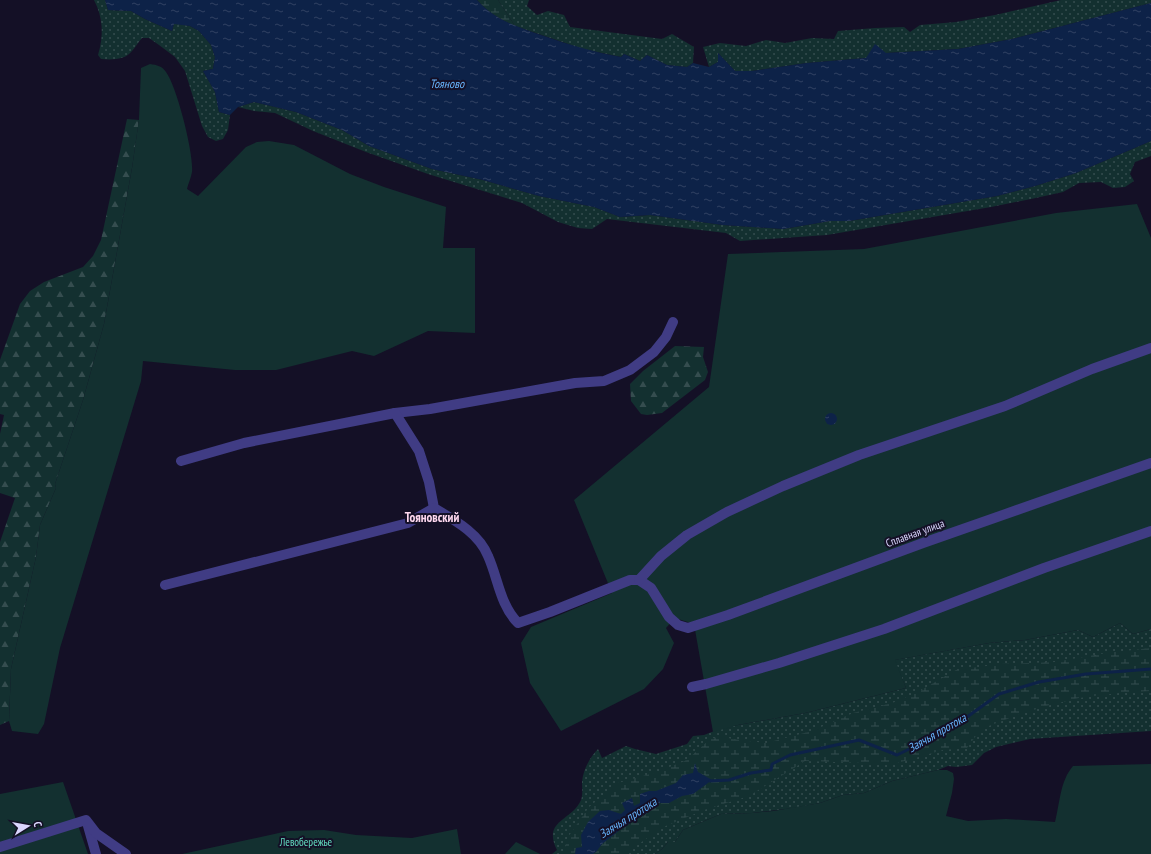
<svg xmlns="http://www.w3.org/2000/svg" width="1151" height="854" font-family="'PT Sans Narrow',sans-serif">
<defs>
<pattern id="grass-dots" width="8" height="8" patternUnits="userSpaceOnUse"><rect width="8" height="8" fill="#133030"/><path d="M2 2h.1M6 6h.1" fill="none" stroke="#354d4f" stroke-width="1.8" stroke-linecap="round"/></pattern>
<pattern id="forest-firs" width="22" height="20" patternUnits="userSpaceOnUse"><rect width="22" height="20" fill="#133030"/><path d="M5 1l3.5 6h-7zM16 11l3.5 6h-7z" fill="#354d4f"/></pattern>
<pattern id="wetland-marsh" width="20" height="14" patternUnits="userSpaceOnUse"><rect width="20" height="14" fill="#133030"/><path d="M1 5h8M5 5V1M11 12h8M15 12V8" fill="none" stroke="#354d4f"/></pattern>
<pattern id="water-ripples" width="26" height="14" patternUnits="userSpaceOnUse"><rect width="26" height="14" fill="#0d2248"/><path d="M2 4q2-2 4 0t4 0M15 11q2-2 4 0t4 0" fill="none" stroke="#304163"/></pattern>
</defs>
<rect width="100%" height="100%" fill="#141026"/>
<g fill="url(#grass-dots)">
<path d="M94 0H105L108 10 131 11 145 19 172 31 174 23 190 26 199 31 211 45 215 57 213 69 203 71 215 92 219 112 230 115 228 130 223 139 216 141 208 137 202 126 185 71 175 57 159 45 149 38H142C138 42 136 47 132 51 125 60 112 60 101 59L98 55C104 36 103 17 94 0Z"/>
<path d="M498 0H529L527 6 537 15 548 11 564 15 570 27 662 39 672 34 694 47 693 63 687 67 667 65 647 55 640 61 624 54 621 57 583 49 515 26Z"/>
<path d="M1061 0H1151V3L1012 39 958 49 886 53 866 58 807 63 752 71H735L718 53V62L709 67 703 47 720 43 746 46 766 40 785 43 812 38 834 39 838 31 875 28 904 27 910 32 920 25 956 22 995 15Z"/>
<path d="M254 102 296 112 342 130 369 146 432 169 483 180 539 196 594 207 620 217 650 215 723 225 783 229 830 221H849L997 196 1035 186 1076 173 1151 141V156L1135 162 1130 174 1134 181 1125 187 1113 188 1101 182 1079 183 1063 192 1031 199 991 207 827 235 740 241 726 233 607 219 592 229 578 228 558 222 522 203 428 174 366 152 313 131 275 113 254 111 238 107Z"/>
<path d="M1120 623 1133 634 1151 629V731L1030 739 996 747 984 753 972 765 956 767 948 766 938 770 892 781 864 793 843 795 820 803 794 808 752 813 721 814 683 830 675 842H668L662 849 655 854H552L557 850C542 820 572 821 581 800 583 795 582 787 582 782 583 770 590 757 598 749L602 758 626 746 635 749 656 754 687 744 693 736 704 735 722 728 738 725 805 713 906 688 894 660 989 643 1025 640 1078 630 1093 637Z"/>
</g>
<g fill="url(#forest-firs)">
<path d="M127 119 139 120 132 168 104 324 83 400 55 484 56 488 40 525 36 557 11 669 9 721 0 725V542L15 498 0 493V434L4 415 0 414V360L20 304 30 291 44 282 83 267 93 256 101 240Z"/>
<path d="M675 346 704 347 703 357 708 372 705 380 662 413 647 415 641 414 631 401 630 384 643 371Z"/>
</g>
<g fill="url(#wetland-marsh)">
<path d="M477 0H498L515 26C501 20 487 12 477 0Z"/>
<path d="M1151 648V691L1119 693 1079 698 1046 706 1015 716 981 729 967 748 943 750 894 764 805 761 749 796 704 810 661 828 632 849 627 854H593L596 852 602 844 625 826 647 813 653 806 659 803H669L682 796 693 794 712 780 706 776 698 772 695 764 693 773 683 775 676 783 656 791H649L641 794 640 803 634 806 632 798 623 803 625 810 621 815 609 810C591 821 581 823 582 847L576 848 575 854H563L568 837 589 807 618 783 657 772 687 760 710 739 722 736 732 739 766 743 812 731 853 713 892 703 916 693 956 670 1001 664 1055 662 1106 653Z"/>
</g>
<g fill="#133030">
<path d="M150 64C157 65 162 66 166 72 177 87 194 154 192 172 191 178 188 184 187 189L198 196 246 147 257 142 269 141 294 145 350 174 384 187 446 207 443 248H475V333L428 331 374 356 352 351 276 370H235L143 361 141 381 60 648 44 724 38 734 12 731 9 721 11 669 36 557 40 525 56 488 55 484 83 400 104 324 132 168 139 119 141 68Z"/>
<path d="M1137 204 1151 238V629L1133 634 1120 623 1093 637 1078 630 1025 640 989 643 895 660 906 688 805 713 738 725 713 732 694 624 675 618 666 628 674 643 663 669 644 689 561 731 530 683 521 643 531 627 612 593 574 500 709 387 728 254 864 249 1056 213Z"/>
<path d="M1151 764V854H655L662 849 668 842H675L683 830 721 814 752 813 773 811 820 803 843 795 864 793 892 781 938 770H947L953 773 954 779 952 793 946 816 968 821 1006 819 1055 822C1060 803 1060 781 1073 766Z"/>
<path d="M63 782 88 854H0V794Z"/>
<path d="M457 829 461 854H182L288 831 324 830 356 835 412 838Z"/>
<path d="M516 842 540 854H505Z"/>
</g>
<g fill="url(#water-ripples)">
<path d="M105 0H477C494 20 520 28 544 36 570 45 594 52 621 57L624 54 640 61 647 55 667 65 687 67 693 63 709 67 718 62V53L735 71H752L807 63 866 58 875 44 886 53 958 49 1012 39 1151 3V141L1076 173 1035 186 997 196 849 221H830L783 229 723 225 650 215 620 217 594 207 539 196 483 180 432 169 369 146 342 130 296 112 254 102 238 107 230 115 219 112 215 92 203 71 213 69 215 57 211 45 199 31 190 26 174 24 172 31 145 19 131 11 108 10Z"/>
<circle cx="831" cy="419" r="6"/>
<path d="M695 763 698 772 712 780 693 794 682 796 669 803H659L653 806 647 813 625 826 602 844 596 852 593 854H575L576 848 582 847 581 835 588 822 600 811 609 810 621 814 625 810 622 803 632 798 634 806 640 803V794L649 791H656L676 783 683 775 693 773Z"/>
</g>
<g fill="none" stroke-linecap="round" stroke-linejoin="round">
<path stroke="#0d2248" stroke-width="3" d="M710 781 729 780 751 773 771 770 772 764 790 755 859 740 897 755 930 739 967 717 999 694 1039 682 1086 674 1151 669"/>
<g stroke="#403c84" stroke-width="10">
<path d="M395 413 430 409 575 383 604 381 630 370 654 352 666 337 673 322"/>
<path d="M181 461 244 443 395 413 419 451 429 482 434 508C454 520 479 533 488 556 498 578 500 605 518 623L550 612 630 580H639L651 588 669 617 678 625 688 628 728 615 923 543 1151 463"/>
<path d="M639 580 661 556 687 535 727 512 783 486 859 455 1005 406 1092 369 1151 348"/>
<path d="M165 585 408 523 434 508"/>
<path d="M692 687 706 684 779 663 884 629 1044 568 1151 531"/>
<path d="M88 826 96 854"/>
<path d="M0 847 86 820 96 833 126 854"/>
</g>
</g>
<g text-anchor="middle" stroke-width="4" stroke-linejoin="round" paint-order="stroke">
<g font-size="11" fill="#dbd6fe" stroke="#141026">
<text transform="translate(915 533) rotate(-20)" y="4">Сплавная улица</text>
</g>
<g font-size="11" fill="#63ddc1" stroke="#141026">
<text x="306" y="846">Левобережье</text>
</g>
<g font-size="12" font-style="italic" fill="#67b3fb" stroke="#141026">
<text x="447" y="88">Тояново</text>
<text transform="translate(937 733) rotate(-30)" y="4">Заячья протока</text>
<text transform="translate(628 818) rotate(-32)" y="4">Заячья протока</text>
</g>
<g font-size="13" font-weight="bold" fill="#fed8ef" stroke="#141026">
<text x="432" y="522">Тояновский</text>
</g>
</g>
<g transform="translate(28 826) rotate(79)" stroke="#141026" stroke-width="3" paint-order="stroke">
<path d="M0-3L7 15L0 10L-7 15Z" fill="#dbd6fe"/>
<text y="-6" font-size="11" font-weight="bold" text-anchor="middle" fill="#dbd6fe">С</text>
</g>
</svg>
